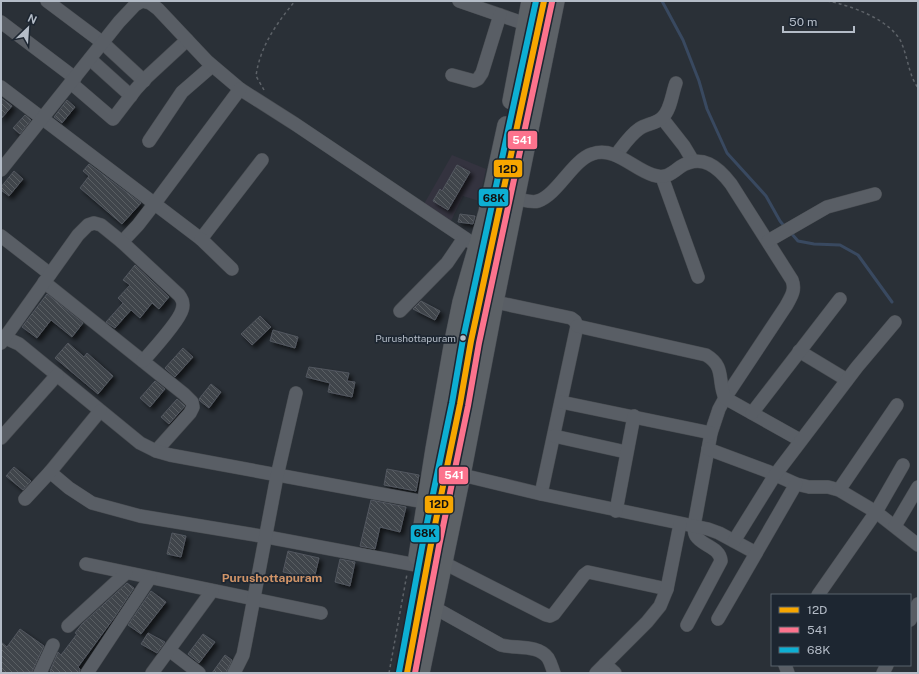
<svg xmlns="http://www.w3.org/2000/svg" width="919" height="674" font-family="'Public Sans',sans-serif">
<defs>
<pattern id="building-back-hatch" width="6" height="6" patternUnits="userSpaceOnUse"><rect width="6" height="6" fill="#41454c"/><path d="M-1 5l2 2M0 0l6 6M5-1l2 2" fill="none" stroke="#5a5e64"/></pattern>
<filter id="shadow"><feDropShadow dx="3.5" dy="3.5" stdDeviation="2" flood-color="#0009"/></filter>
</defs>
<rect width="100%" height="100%" fill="#2a3037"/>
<path fill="#34333f" d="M452 155 486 169 479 201 463 196 449 225 424 204Z"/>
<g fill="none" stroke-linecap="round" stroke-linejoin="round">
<g stroke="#394960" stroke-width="3">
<path d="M662 1 683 40 699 81 707 109 727 153 766 196 780 221 785 227"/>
<path d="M791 233 798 241 814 244 840 245 858 255 892 302"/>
</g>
</g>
<g fill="url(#building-back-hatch)" stroke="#52575f" filter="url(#shadow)">
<path d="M1 98 12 106 1 119Z"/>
<path d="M67 100 75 107 62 123 54 117Z"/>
<path d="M25 115 31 120 20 134 13 128Z"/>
<path d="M89 164 141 203 122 224 80 188 89 176 83 171Z"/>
<path d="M457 165 470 172 448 210 433 201 440 189 442 191Z"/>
<path d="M14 171 23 179 9 196 1 190V187Z"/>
<path d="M460 214 475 216 473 224 458 222Z"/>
<path d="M135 265 169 297 159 309 152 303 140 318 131 310 115 328 106 322 123 303 118 298 130 285 123 280Z"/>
<path d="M47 294 83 323 72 337 51 320 37 338 22 327Z"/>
<path d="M421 301 440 311 435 320 413 309Z"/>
<path d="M260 316 271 327 252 345 241 334Z"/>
<path d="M273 330 298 337 295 348 270 341Z"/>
<path d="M68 343 84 357 87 353 113 376 98 394 55 358Z"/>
<path d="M183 348 193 357 175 377 165 368Z"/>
<path d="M309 367 349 373 347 381 355 382 352 397 328 392 330 383 306 377Z"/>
<path d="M155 381 165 389 150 407 140 398Z"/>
<path d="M211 384 221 392 209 408 200 401 199 399Z"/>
<path d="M177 399 185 406 169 424 161 417Z"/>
<path d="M14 467 31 481 23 490 6 476Z"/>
<path d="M387 469 419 475 416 491 384 485Z"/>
<path d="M371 500 406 507 400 532 380 527 375 549 360 546Z"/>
<path d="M172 533 186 536 181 557 167 554Z"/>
<path d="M288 551 319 558 314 579 283 572Z"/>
<path d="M340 559 355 562 350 586 335 582Z"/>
<path d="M127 583 134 588 114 618 78 667 80 669 79 673H53L50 671 58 652 61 655 77 634 75 633 82 624Z"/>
<path d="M151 591 166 602 141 634 128 625Z"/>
<path d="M20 629 44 646 32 672 1 673V642L7 647Z"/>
<path d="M148 633 165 642 157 653 141 644Z"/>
<path d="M203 634 215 642 199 663 188 654Z"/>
<path d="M225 655 232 660 226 673H212Z"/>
</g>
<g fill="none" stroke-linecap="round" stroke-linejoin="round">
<g stroke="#484c51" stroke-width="14">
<g id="minor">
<path d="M47 1 103 43 144 81"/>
<path d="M459 1 526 24"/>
<path d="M1 22 75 78"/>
<path d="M90 59 131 96"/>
<path d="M452 75 474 81 478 79 482 73 500 15"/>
<path d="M71 83 113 119 136 89 147 77 187 40"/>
<path d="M1 87 201 239 262 160"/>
<path d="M662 118 684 146 693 161"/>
<path d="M149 141 182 92 212 66"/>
<path d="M616 155C623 146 630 135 639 129 646 124 655 124 662 118 671 110 672 93 676 83"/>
<path d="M1 170 119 22 135 5 142 1 150 3 158 9 207 61 240 89 295 124 478 247"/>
<path d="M662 177 698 277"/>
<path d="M517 199C523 200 532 203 538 201 557 195 573 160 592 154 615 146 633 169 653 175 665 179 671 174 680 167 702 153 718 167 731 184L792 280C796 290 791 297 786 306L725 398 719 409 711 433 694 526C694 530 694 533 696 536 702 546 720 547 721 561L687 625"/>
<path d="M1 236 50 274"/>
<path d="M201 239 232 269"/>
<path d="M768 241 827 207 875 194"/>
<path d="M122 242 138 225 155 203 240 89"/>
<path d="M44 282 184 394 192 402 193 407 190 413 156 451"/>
<path d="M495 302 571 318 575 321 577 326 541 494"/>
<path d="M400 311 447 263 464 238"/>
<path d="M577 326 706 355C726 367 717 380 725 398L800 440"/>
<path d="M1 336 19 344 140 443 156 451 170 455 435 504"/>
<path d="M1 343 78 235 88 225 94 223 101 225 122 242 179 295C183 300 184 304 182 310 179 321 152 351 143 361"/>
<path d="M799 351 847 380"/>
<path d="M561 402 711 433"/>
<path d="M752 413 840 299"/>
<path d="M554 436 626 452"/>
<path d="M1 438 57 375"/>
<path d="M708 449 767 471 796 484 809 487H828L839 490 876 512 918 545"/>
<path d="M50 472 69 488 92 503 140 516 267 537 416 565"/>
<path d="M462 475 541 494 708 529 719 533 756 553"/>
<path d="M839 490 897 405"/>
<path d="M25 499 50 472 100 411"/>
<path d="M616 511 634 416"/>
<path d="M895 526 918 487"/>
<path d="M734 541 775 475 857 367 895 322"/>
<path d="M444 563 546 615 550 616 554 614 584 575 588 572 667 589"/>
<path d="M86 564 321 613"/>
<path d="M818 595 876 512 903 465"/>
<path d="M435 608 501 645C515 649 538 644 548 658 551 663 552 668 554 673"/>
<path d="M718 619 796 484"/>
<path d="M910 620 918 604"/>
<path d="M68 626 126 573"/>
<path d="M169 650 199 673"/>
<path d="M605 664 615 673"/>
<path d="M785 665 788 673"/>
<path d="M40 673 53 645"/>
<path d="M87 673 150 578"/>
<path d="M152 673 212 591"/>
<path d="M234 673 243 655 246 640 277 476 296 393"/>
<path d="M596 673 647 622 660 606 667 589 680 524"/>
<path d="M883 673 887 665"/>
</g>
</g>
<g stroke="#484c53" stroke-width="18">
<g id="major">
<path d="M511 101 530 1"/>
<path d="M417 557 434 449 453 341 461 302 487 212 506 125"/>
<path d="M407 673 431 544 460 404 471 341 497 224 524 95 537 38 544 1"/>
<path d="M421 673 462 475 495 302 556 1"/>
</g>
</g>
<g stroke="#5d6268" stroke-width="1.5" stroke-dasharray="3 3" stroke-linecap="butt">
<path d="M827 1C851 5 893 21 902 44 908 59 909 75 918 88"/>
<path d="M264 90 256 76C260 46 277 23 295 1"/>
<path d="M389 673 407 574"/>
</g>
<use href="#minor" stroke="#595e65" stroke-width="13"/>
<use href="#major" stroke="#5c6166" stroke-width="17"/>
<g stroke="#1d2631" stroke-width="9">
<path id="bus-1" d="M407 673 431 544 460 404 471 341 544 1"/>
</g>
<g stroke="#1d2631" stroke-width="9">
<path id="bus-2" d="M415 673 439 546 468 406 479 343 552 2"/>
</g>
<g stroke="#1d2631" stroke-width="9">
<path id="bus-3" d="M399 672 423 542 452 403 463 339 536 1"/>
</g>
<use href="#bus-1" stroke="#f7a600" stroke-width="6"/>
<use href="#bus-2" stroke="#fc738d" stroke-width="6"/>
<use href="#bus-3" stroke="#0dafd3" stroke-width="6"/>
</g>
<circle fill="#b4bcc7" stroke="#1d2631" stroke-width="1.5" cx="463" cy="338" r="3.5"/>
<g text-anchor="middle" stroke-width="3.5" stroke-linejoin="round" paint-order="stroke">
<g font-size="10" fill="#b4bcc7" stroke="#1d2631" text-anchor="end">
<text x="456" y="342">Purushottapuram</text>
</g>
<g font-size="12" font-weight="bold" fill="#cf9367" stroke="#1d2631">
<text x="272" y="582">Purushottapuram</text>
</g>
</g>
<g stroke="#1d2631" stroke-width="1.5">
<rect x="507" y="130" width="31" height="20" rx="4" fill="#fc738d"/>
<rect x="493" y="159" width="30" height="19" rx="4" fill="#f7a600"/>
<rect x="478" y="188" width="31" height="19" rx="4" fill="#0dafd3"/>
<rect x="438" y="466" width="31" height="19" rx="4" fill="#fc738d"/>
<rect x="424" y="495" width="30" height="19" rx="4" fill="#f7a600"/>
<rect x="410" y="524" width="30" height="19" rx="4" fill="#0dafd3"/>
</g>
<g font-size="11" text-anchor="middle" font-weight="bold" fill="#fff">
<text x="522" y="144">541</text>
<text x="454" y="479">541</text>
</g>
<g font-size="11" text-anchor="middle" font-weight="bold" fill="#111">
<text x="508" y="173">12D</text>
<text x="494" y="202">68K</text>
<text x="439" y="508">12D</text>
<text x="425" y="537">68K</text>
</g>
<rect width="919" height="674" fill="none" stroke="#b4bcc7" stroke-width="4"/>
<rect x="771" y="594" width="140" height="72" fill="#1d2631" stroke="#59626d"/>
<rect x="779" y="607" width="20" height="6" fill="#f7a600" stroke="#59626d"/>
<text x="807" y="614" font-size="12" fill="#b4bcc7">12D</text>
<rect x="779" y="627" width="20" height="6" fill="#fc738d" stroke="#59626d"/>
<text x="807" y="634" font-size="12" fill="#b4bcc7">541</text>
<rect x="779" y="647" width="20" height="6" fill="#0dafd3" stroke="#59626d"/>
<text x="807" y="654" font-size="12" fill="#b4bcc7">68K</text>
<g transform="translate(28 28) rotate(25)" stroke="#1d2631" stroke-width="3" paint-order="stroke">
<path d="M0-3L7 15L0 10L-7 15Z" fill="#b4bcc7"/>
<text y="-6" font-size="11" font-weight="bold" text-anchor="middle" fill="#b4bcc7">N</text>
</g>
<path d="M783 26v6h71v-6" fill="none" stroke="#b4bcc7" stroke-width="2"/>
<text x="789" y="26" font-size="12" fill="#b4bcc7" stroke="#1d2631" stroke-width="3" paint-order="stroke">50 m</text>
</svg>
